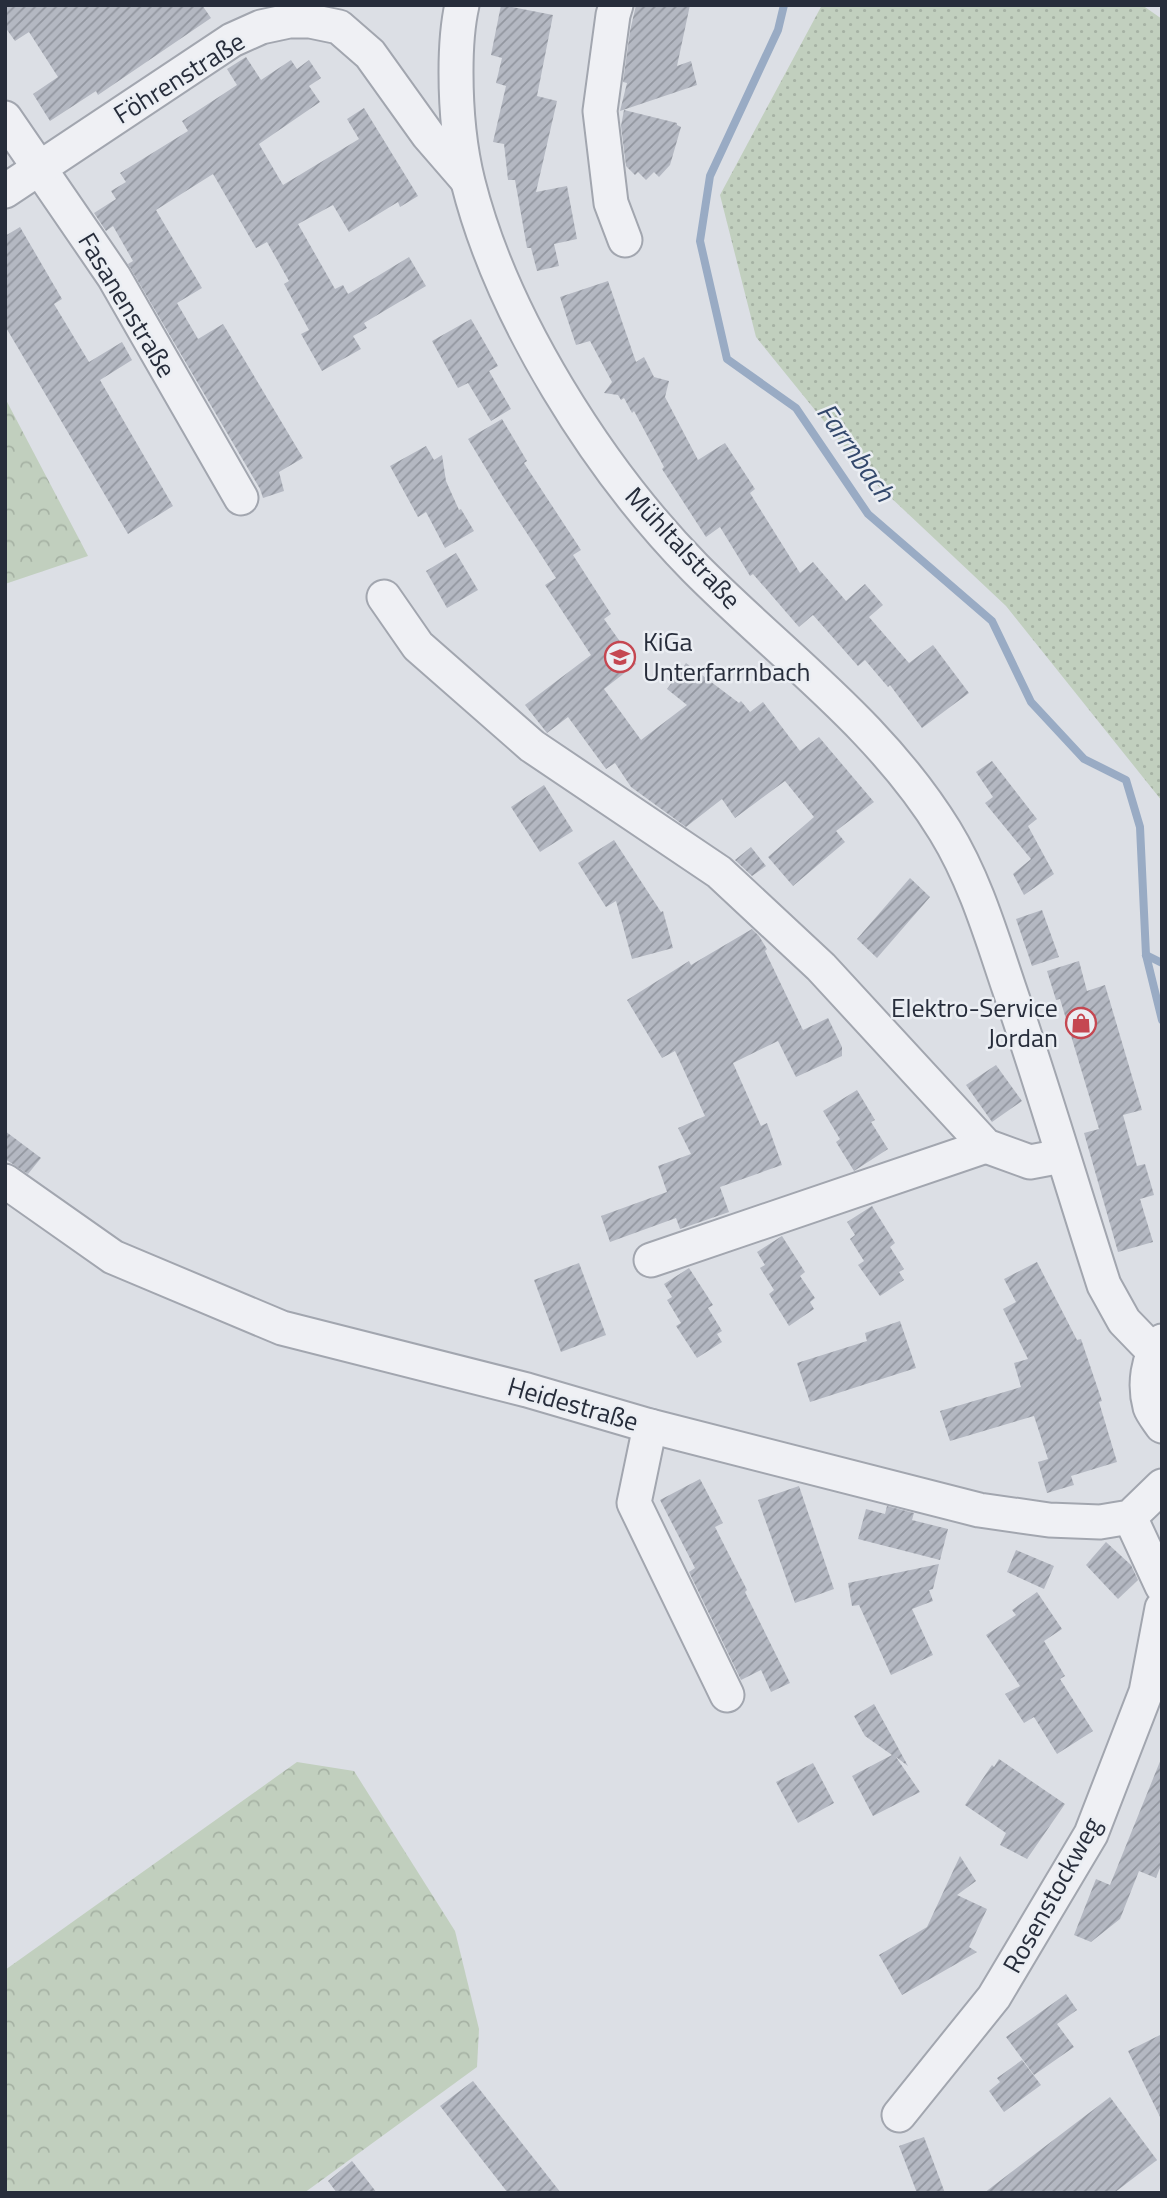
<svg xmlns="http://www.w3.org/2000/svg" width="1167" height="2198" font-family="'Titillium Web',sans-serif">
<defs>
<pattern id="grass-dots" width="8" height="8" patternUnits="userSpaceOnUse" patternTransform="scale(1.75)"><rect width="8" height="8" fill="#c1cfbe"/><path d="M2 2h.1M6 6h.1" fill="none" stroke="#a6b2a4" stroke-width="1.8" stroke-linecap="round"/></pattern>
<pattern id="forest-crowns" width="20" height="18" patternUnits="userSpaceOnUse" patternTransform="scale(1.75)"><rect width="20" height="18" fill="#c1cfbe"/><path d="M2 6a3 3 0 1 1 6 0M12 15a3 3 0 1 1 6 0" fill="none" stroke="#a6b2a4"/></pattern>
<pattern id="building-hatch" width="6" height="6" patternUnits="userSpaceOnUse" patternTransform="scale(1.75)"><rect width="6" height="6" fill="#b4b8c2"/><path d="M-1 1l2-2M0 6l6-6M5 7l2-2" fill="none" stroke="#92969f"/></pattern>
</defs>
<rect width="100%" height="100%" fill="#dcdfe5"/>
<path fill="url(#grass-dots)" d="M822 5H1142L1162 19V801L1006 606 870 478 756 337 720 195Z"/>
<g fill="url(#forest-crowns)">
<path d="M5 398 88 556 5 584Z"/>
<path d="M297 1762 354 1771 455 1931 479 2029 477 2067 304 2193H5V1970Z"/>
</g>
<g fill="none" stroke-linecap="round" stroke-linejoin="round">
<g stroke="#99abc4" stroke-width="8">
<path d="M784 5 778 30 710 176 700 241 727 359 796 408 868 514 992 621 1031 702 1084 759 1126 780 1140 827 1146 955 1162 1020"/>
<path d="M1146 955 1162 963"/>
</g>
</g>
<g fill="url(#building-hatch)">
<path d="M5 5H202L211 18 98 95 96 91 50 121 33 94 58 77 29 32 15 41 5 27Z"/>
<path d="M501 5 553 15 537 96 557 101 536 192 567 186 577 239 554 244 559 266 537 271 531 248H527L515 180H508L504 144 493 142 506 86 496 83 502 58 491 55Z"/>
<path d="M636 5H690L677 66 691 61 697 85 620 111 627 83 623 82 630 31Z"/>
<path d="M246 57 261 80 291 60 297 69 309 60 321 78 309 86 320 102 259 144 283 185 359 139 347 119 364 108 418 196 400 207 398 202 349 232 333 205 298 224 335 289 343 285 348 294 409 257 426 286 364 323 367 328 353 336 361 349 322 371 301 334 309 330 284 284 289 281 267 242 256 248 213 174 156 210 202 288 177 303 198 339 223 324 303 458 279 472 284 491 263 498 260 489 128 264 133 261 113 226 106 231 94 213 116 199 111 191 126 182 120 173 188 131 182 121 237 85 227 69Z"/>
<path d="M624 110 677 123V125L681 127 670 165 659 177 654 172 646 180 638 172 635 175 626 166 621 126Z"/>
<path d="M20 227 62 299 54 304 89 362 122 342 132 360 100 380 173 506 128 534 5 326V236Z"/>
<path d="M608 281 636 362 644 357 654 377 669 381 665 397 698 460 725 443 755 489 750 493 800 573 813 562 846 601 865 584 883 605 869 617 909 663 933 645 969 693 922 728 890 685 888 687 865 660 858 666 813 615 799 627 753 574 750 576 720 527 706 537 662 469 664 467 634 411 632 413 624 398 621 400 618 395 604 393 612 382 590 341 576 345 560 297Z"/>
<path d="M471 319 498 366 489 371 511 409 491 421 468 383 458 388 432 341Z"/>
<path d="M502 419 527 461 524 463 581 550 573 555 611 614 604 619 636 664 604 689 641 740 687 705 667 689 686 663 739 703 741 701 750 712 763 702 800 751 819 737 874 802 836 831 845 842 793 886 768 857 814 817 785 781 735 818 722 799 686 827 631 787 615 763 606 769 568 717 547 733 525 705 591 655 545 585 556 578 502 495 468 439Z"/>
<path d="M426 446 434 460 442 455 446 481 459 510 461 509 474 531 445 548 426 512 418 517 390 466Z"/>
<path d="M456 553 478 590 447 608 426 571Z"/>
<path d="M992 761 1037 819 1028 826 1054 874 1024 895 1013 874 1031 859 985 803 993 797 976 772Z"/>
<path d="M544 785 573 831 540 852 511 807Z"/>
<path d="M614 840 661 912 663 911 673 948 632 959 616 901 606 907 578 863Z"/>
<path d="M751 847 766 866 752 876 735 860Z"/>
<path d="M910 878 930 897 877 958 857 939Z"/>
<path d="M1042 910 1059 957 1032 966 1016 919Z"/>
<path d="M752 929 759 936 767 949 765 951 803 1030 828 1018 842 1047V1056L796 1077 778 1041 733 1063 761 1126 767 1123 782 1165 720 1187 729 1212 680 1229 676 1218 610 1242 601 1216 667 1192 658 1166 691 1154 678 1128 705 1116 675 1051 662 1058 627 1000 689 961 691 965Z"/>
<path d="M1079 961 1087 991 1105 985 1142 1110 1123 1115 1137 1166 1145 1164 1154 1195 1140 1199 1153 1242 1118 1252 1084 1133 1099 1129 1060 999 1056 1000 1047 971Z"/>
<path d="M996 1065 1022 1101 992 1122 966 1085Z"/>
<path d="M857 1090 875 1120 871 1122 888 1149 854 1171 836 1142 840 1139 823 1111Z"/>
<path d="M5 1131 41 1158 28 1174 5 1159Z"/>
<path d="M872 1206 895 1243 890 1247 904 1269 899 1272 904 1280 880 1296 858 1265 864 1261 850 1239 855 1235 847 1222Z"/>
<path d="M782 1236 805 1272 800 1276 815 1298 810 1302 814 1309 789 1326 769 1294 774 1290 760 1268 765 1265 757 1252Z"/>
<path d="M1037 1262 1077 1340 1081 1339 1102 1401 1099 1402 1117 1462 1071 1476 1074 1485 1047 1493 1038 1462 1048 1459 1034 1416 950 1441 940 1411 1021 1387 1014 1363 1028 1359 1003 1309 1016 1302 1004 1279Z"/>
<path d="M579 1263 606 1335 561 1352 534 1280Z"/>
<path d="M689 1268 713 1305 708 1308 722 1331 717 1334 722 1342 697 1358 676 1326 681 1323 667 1300 672 1297 664 1284Z"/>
<path d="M900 1321 916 1368 810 1402 797 1363 867 1341 865 1333Z"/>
<path d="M700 1479 723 1523 715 1527 747 1590 745 1592 790 1683 771 1692 761 1670 741 1680 689 1572 695 1568 660 1500Z"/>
<path d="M799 1486 834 1589 795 1603 758 1500Z"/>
<path d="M887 1506 914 1513 912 1520 948 1529 940 1560 858 1539 866 1509 885 1514Z"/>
<path d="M1106 1542 1131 1565 1138 1580 1118 1599 1086 1565Z"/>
<path d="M1016 1550 1054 1566 1044 1589 1007 1572Z"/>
<path d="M939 1564 933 1589 929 1590 933 1601 912 1609 933 1655 891 1675 859 1605 852 1606 848 1583Z"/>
<path d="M1037 1592 1062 1629 1044 1641 1065 1676 1060 1679 1093 1731 1057 1754 1034 1717 1024 1723 1005 1694 1020 1686 986 1635 1016 1615 1012 1610Z"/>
<path d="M874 1704 908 1766 896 1757 920 1792 873 1816 852 1776 892 1755 865 1736 854 1716Z"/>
<path d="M999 1759 1065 1804 1027 1859 1000 1845 1006 1833 965 1805 992 1765 994 1767Z"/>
<path d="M1161 1759 1162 1863 1156 1878 1139 1871 1120 1919 1091 1942 1074 1935 1096 1879 1110 1885Z"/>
<path d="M813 1763 834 1803 798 1823 776 1782Z"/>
<path d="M960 1856 976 1881 957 1895 987 1909 969 1947 977 1952 902 1995 879 1955 927 1927Z"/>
<path d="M1066 1994 1077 2010 1057 2024 1074 2047 1034 2075 1006 2037Z"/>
<path d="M1162 2034V2121L1128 2051Z"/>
<path d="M1022 2060 1041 2085 1004 2112 989 2091 1000 2082 997 2078Z"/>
<path d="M473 2081 561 2193H508L440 2106Z"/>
<path d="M1110 2097 1157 2160 1114 2193H984Z"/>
<path d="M924 2137 945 2193H917L899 2146Z"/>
<path d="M352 2161 377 2193H337L328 2181Z"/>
</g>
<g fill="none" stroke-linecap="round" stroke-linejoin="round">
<g stroke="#a2a6af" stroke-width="37">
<g id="minor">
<path d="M462 5C457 27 456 49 456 72 456 108 459 146 468 182 502 317 598 469 695 568 781 655 880 725 945 831 975 880 991 935 1009 988 1043 1087 1072 1186 1104 1285L1124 1321 1153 1351"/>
<path d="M616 5 613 15 600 111 611 203 625 240"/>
<path d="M5 118 114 277 241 498"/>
<path d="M5 191 232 40 261 27 289 21H310L339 27 370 54 428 135 467 180"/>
<path d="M384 597 418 646 532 746 719 872 821 967 986 1146 1030 1162 1062 1156"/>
<path d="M5 1181 113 1257 282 1328 527 1390 650 1426 979 1510 1049 1520 1100 1522 1130 1517 1162 1486"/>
<path d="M651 1260 986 1146"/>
<path d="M1162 1341C1147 1358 1144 1385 1150 1407 1152 1413 1158 1420 1162 1426"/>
<path d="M650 1426 634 1503 727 1695"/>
<path d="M1130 1517 1162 1586"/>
<path d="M899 2115 994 1997 1091 1834 1146 1692 1162 1608"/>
</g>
</g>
<use href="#minor" stroke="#eff0f4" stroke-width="33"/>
</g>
<defs>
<g id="school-ring" transform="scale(1.575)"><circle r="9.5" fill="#ebeef3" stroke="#c54751" stroke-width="1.5"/><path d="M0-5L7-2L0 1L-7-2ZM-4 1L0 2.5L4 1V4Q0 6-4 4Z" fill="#c54751"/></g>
<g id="shop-ring" transform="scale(1.575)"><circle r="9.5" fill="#ebeef3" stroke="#c54751" stroke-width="1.5"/><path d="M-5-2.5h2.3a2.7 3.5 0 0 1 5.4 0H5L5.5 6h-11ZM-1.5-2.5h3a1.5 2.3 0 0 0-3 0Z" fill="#c54751"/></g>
</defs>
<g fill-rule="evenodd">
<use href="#school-ring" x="620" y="657"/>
<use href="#shop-ring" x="1081" y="1023"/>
</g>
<g text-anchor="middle" stroke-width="5" stroke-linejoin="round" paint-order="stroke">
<g font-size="26" fill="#272d3b" stroke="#ebeef3">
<text transform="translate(179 78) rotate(-32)" y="9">Föhrenstraße</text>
<text transform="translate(127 305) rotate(59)" y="9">Fasanenstraße</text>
<text transform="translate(683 548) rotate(47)" y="9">Mühltalstraße</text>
<text transform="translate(573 1404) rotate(16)" y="9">Heidestraße</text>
<text transform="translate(1052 1895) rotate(-61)" y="9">Rosenstockweg</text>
</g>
<g font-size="26" fill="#272d3b" stroke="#ebeef3" text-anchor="start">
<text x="643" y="651">KiGa<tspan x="643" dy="30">Unterfarrnbach</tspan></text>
<text x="1058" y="1017" text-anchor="end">Elektro-Service<tspan x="1058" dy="30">Jordan</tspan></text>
</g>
<g font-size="28" font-style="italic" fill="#34496c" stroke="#ebeef3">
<text transform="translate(856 452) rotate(55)" y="10">Farrnbach</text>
</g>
</g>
<rect width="1167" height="2198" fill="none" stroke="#272d3b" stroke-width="14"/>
</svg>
